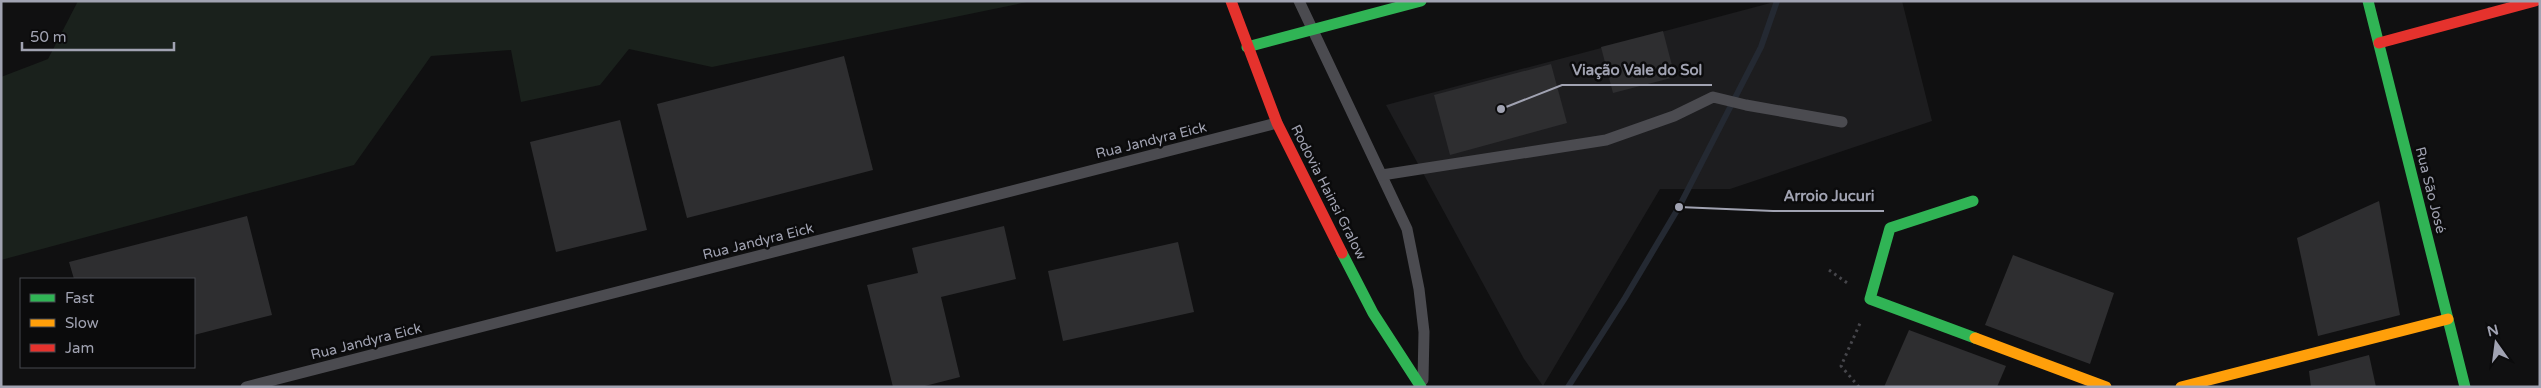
<svg xmlns="http://www.w3.org/2000/svg" width="2541" height="388" font-family="'Varela Round',sans-serif">
<rect width="100%" height="100%" fill="#101011"/>
<path fill="#1d1d1f" d="M1778 1H1902L1932 121 1730 189H1660L1543 386 1524 359 1386 105Z"/>
<path fill="#1a211c" d="M78 1H1032L712 67 629 49 600 85 521 102 511 50 431 56 354 165 1 260V77L48 59Z"/>
<g fill="none" stroke-linecap="round" stroke-linejoin="round">
<path stroke="#242932" stroke-width="6" d="M1568 387 1625 298 1679 207 1761 47 1777 1"/>
</g>
<g fill="#2e2e30">
<path d="M1663 31 1675 77 1613 93 1601 47Z"/>
<path d="M844 56 873 170 687 218 657 104Z"/>
<path d="M1551 64 1567 123 1450 155 1434 95Z"/>
<path d="M620 120 647 230 556 252 530 142Z"/>
<path d="M2379 201 2400 315 2318 336 2297 238Z"/>
<path d="M247 216 272 315 194 335V279H74L69 262Z"/>
<path d="M1004 226 1016 279 941 297 960 377 921 387H893L867 285 918 273 912 248Z"/>
<path d="M1178 242 1194 312 1063 341 1048 271Z"/>
<path d="M2013 255 2114 293 2090 364 1985 325Z"/>
<path d="M1909 330 2006 366 1997 387H1884Z"/>
<path d="M2369 355 2376 387H2311L2309 371Z"/>
</g>
<g fill="none" stroke-linecap="round" stroke-linejoin="round">
<g stroke="#46464b" stroke-width="3" stroke-dasharray="2.5 4" stroke-linecap="butt">
<path d="M1829 270 1850 285"/>
<path d="M1859 387 1841 366 1861 321"/>
</g>
<g stroke="#4b4b50" stroke-width="11">
<path d="M1299 1 1407 229 1419 289 1424 332 1423 380"/>
<path d="M1382 175 1606 140 1674 116 1713 97 1746 105 1842 122"/>
<path d="M246 387 1277 123"/>
</g>
<g stroke="#30b455" stroke-width="11">
<path d="M2368 1 2465 387"/>
<path d="M1247 47 1421 1"/>
<path d="M1973 201 1890 228 1870 299 1975 338"/>
<path d="M1342 253 1373 313 1421 387"/>
</g>
<g stroke="#ff9f0a" stroke-width="11">
<path d="M1975 338 2106 387"/>
<path d="M2181 387 2448 319"/>
</g>
<g stroke="#e5322d" stroke-width="11">
<path d="M1231 1 1277 123 1342 253"/>
<path d="M2379 43 2535 1"/>
</g>
</g>
<g text-anchor="middle" stroke-width="5" stroke-linejoin="round" paint-order="stroke">
<g font-size="14" fill="#a1a3b2" stroke="#0b0b0c">
<text transform="translate(1151 140) rotate(-14)" y="5">Rua Jandyra Eick</text>
<text transform="translate(2431 190) rotate(76)" y="5">Rua São José</text>
<text transform="translate(1329 192) rotate(63)" y="5">Rodovia Hainsi Gralow</text>
<text transform="translate(758 241) rotate(-14)" y="5">Rua Jandyra Eick</text>
<text transform="translate(366 341) rotate(-14)" y="5">Rua Jandyra Eick</text>
</g>
</g>
<path fill="none" stroke="#a1a3b2" stroke-width="2" d="M1501 109L1562 85H1712M1679 207L1773 211H1884"/>
<g fill="#a1a3b2" stroke="#0b0b0c" stroke-width="2">
<circle cx="1501" cy="109" r="5"/>
<circle cx="1679" cy="207" r="5"/>
</g>
<g font-size="15" text-anchor="middle" font-weight="bold" fill="#a1a3b2" stroke="#0b0b0c" stroke-width="5" stroke-linejoin="round" paint-order="stroke">
<text x="1637" y="75">Viação Vale do Sol</text>
<text x="1829" y="201">Arroio Jucuri</text>
</g>
<rect width="2541" height="388" fill="none" stroke="#a1a3b2" stroke-width="5"/>
<rect x="20" y="278" width="175" height="90" fill="#0b0b0c" stroke="#47484e"/>
<rect x="30" y="294" width="25" height="8" fill="#30b455" stroke="#47484e"/>
<text x="65" y="303" font-size="15" fill="#a1a3b2">Fast</text>
<rect x="30" y="319" width="25" height="8" fill="#ff9f0a" stroke="#47484e"/>
<text x="65" y="328" font-size="15" fill="#a1a3b2">Slow</text>
<rect x="30" y="344" width="25" height="8" fill="#e5322d" stroke="#47484e"/>
<text x="65" y="353" font-size="15" fill="#a1a3b2">Jam</text>
<g transform="translate(2496 343) rotate(346)" stroke="#0b0b0c" stroke-width="4" paint-order="stroke">
<path d="M0-4L9 19L0 12L-9 19Z" fill="#a1a3b2"/>
<text y="-8" font-size="14" font-weight="bold" text-anchor="middle" fill="#a1a3b2">N</text>
</g>
<path d="M22 42v8h152v-8" fill="none" stroke="#a1a3b2" stroke-width="2.5"/>
<text x="30" y="42" font-size="15" fill="#a1a3b2" stroke="#0b0b0c" stroke-width="4" paint-order="stroke">50 m</text>
</svg>
